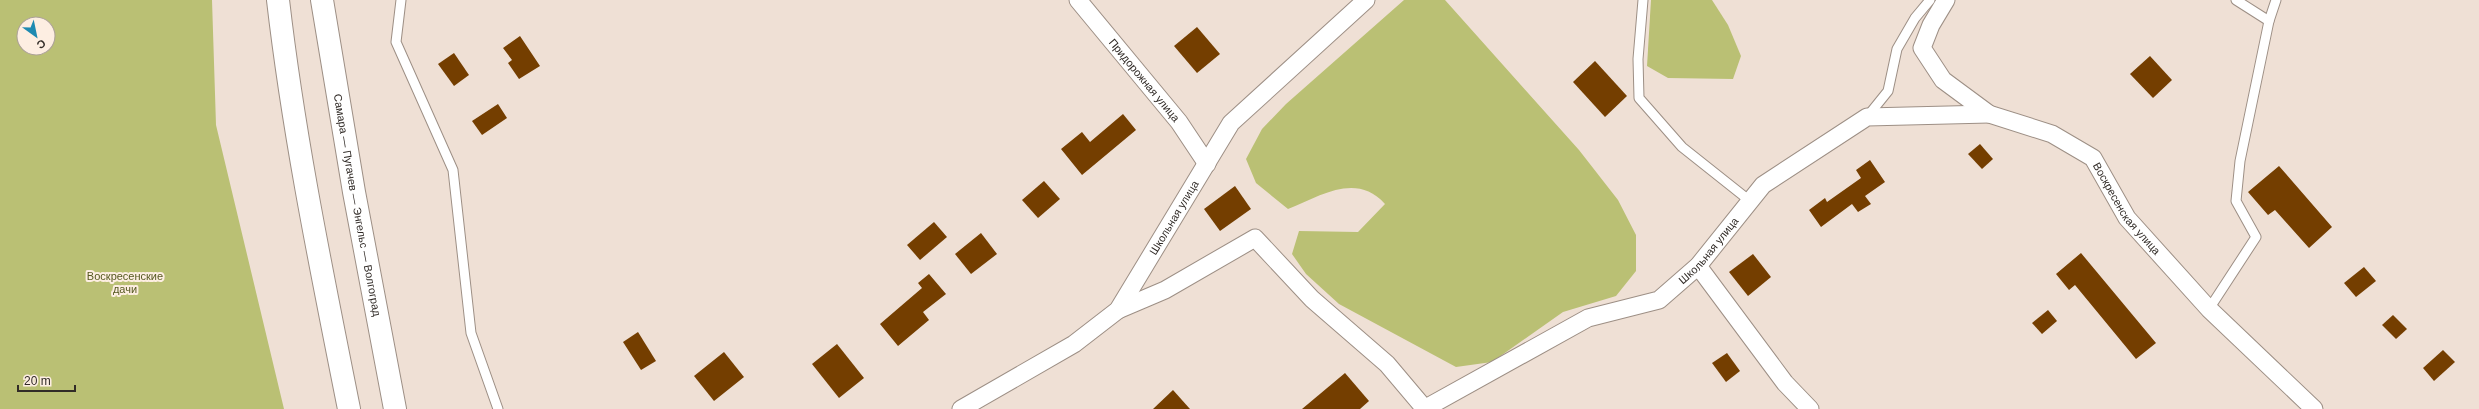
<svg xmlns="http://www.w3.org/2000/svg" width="2479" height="409" font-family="Arial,sans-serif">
<rect width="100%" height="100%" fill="#efe0d5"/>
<g fill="#bac074" fill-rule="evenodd">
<path d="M0 0H212L216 125 284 409H0ZM24 24H48V48H24Z"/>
<path d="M1404 0H1445L1579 150 1618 200 1636 235V271L1616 296 1563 312 1492 362 1456 367 1339 304 1306 274 1292 254 1299 231 1358 232 1385 204C1356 172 1321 196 1288 209L1256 183 1246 159 1262 129 1286 104Z"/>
<path d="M1651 0H1712L1728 25 1741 56 1733 79 1668 78 1647 66Z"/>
</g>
<g fill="#743e00">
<path d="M1197 27 1220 54 1197 73 1174 46Z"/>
<path d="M520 36 540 66 519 79 508 63 512 60 503 48Z"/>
<path d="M454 53 469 75 454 86 438 64Z"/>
<path d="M2150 56 2172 80 2153 98 2130 74Z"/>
<path d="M1595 61 1627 96 1605 117 1573 82Z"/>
<path d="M498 104 507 118 482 135 472 121Z"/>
<path d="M1123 114 1136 130 1082 175 1061 149 1082 132 1090 142Z"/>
<path d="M1980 144 1993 159 1982 169 1968 154Z"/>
<path d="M1870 160 1885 182 1865 196 1871 204 1858 212 1852 204 1821 227 1809 210 1825 198 1827 202 1861 178 1856 170Z"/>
<path d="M2279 166 2332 227 2309 248 2275 210 2268 215 2248 192Z"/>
<path d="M1044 181 1060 199 1038 218 1022 200Z"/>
<path d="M1235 186 1251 209 1220 231 1204 209Z"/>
<path d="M934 222 947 237 920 260 907 245Z"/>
<path d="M981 233 997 254 971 274 955 254Z"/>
<path d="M2081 253 2156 343 2136 359 2075 285 2069 290 2056 274Z"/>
<path d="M1753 254 1771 277 1748 296 1729 272Z"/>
<path d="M2364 267 2376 281 2356 297 2344 283Z"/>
<path d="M929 274 946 294 923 312 929 320 898 346 880 324 922 288 918 283Z"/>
<path d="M2048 310 2057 321 2042 334 2032 323Z"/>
<path d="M2393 315 2407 329 2396 339 2382 325Z"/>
<path d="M638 332 656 361 641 370 623 342Z"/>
<path d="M837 344 864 378 839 398 812 364Z"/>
<path d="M2443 350 2455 362 2434 381 2423 368Z"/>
<path d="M724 352 744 377 714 401 694 376Z"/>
<path d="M1727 353 1740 371 1726 382 1712 363Z"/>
<path d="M1345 373 1369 401 1360 409H1302Z"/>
<path d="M1173 390 1190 409H1153Z"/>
</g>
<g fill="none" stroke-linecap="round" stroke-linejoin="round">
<g stroke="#9d8f85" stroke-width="11">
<g id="service">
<path d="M401 0 396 42 453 170 471 333 498 409"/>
<path d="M1643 0 1638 59 1639 98 1682 147 1750 201"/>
<path d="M2236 0 2269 21"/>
<path d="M1867 117 1888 91 1897 49 1915 18 1930 0"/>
<path d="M2209 309 2256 237 2236 201 2240 161 2269 21 2276 0"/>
</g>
</g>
<g stroke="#9d8f85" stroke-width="19">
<g id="minor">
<path id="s1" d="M1078 0 1179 122 1207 164"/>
<path id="s2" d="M1946 0 1931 25 1922 48 1943 80 1989 114 2052 134 2093 158 2127 218 2209 309 2314 409"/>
<path d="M1698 266 1785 383 1810 409"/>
<path d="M1118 310 1165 290 1255 238 1312 299 1387 364 1425 409"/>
<path id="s3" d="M961 409 1074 344 1118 310 1231 123 1366 0"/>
<path id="s4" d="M1424 409 1588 318 1659 300 1698 266 1763 185 1867 117 1989 114"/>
</g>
</g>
<g stroke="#9d8f85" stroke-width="24">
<g id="primary">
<path d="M278 0C294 138 322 273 349 409"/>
<path id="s5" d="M322 0 354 192 395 409"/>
</g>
</g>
<use href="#service" stroke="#fff" stroke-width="9"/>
<use href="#minor" stroke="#fff" stroke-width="17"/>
<use href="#primary" stroke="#fff" stroke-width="22"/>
</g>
<g text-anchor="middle" stroke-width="4" stroke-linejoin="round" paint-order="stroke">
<g font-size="11" fill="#312b27" stroke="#fdeee2">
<text dy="4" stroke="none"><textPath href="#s1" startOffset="104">Придорожная улица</textPath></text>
<text dy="4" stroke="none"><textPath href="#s5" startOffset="208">Самара — Пугачев — Энгельс — Волгоград</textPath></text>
<text dy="4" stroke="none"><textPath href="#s2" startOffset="324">Воскресенская улица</textPath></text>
<text dy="4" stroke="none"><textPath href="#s3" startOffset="294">Школьная улица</textPath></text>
<text dy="4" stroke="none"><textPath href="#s4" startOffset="331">Школьная улица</textPath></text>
</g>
<g font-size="11" fill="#565921" stroke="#fdeee2">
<text x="125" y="280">Воскресенские<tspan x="125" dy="13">дачи</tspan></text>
</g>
</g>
<g transform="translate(36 36) rotate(147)"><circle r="19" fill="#fdeee2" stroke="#aba097"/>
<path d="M0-3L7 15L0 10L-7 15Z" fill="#1e8ab1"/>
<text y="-6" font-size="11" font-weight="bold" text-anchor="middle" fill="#312b27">С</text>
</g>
<path d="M18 385v6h57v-6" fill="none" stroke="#312b27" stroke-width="2"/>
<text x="24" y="385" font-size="12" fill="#312b27" stroke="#fdeee2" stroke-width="3" paint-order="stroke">20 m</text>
</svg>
